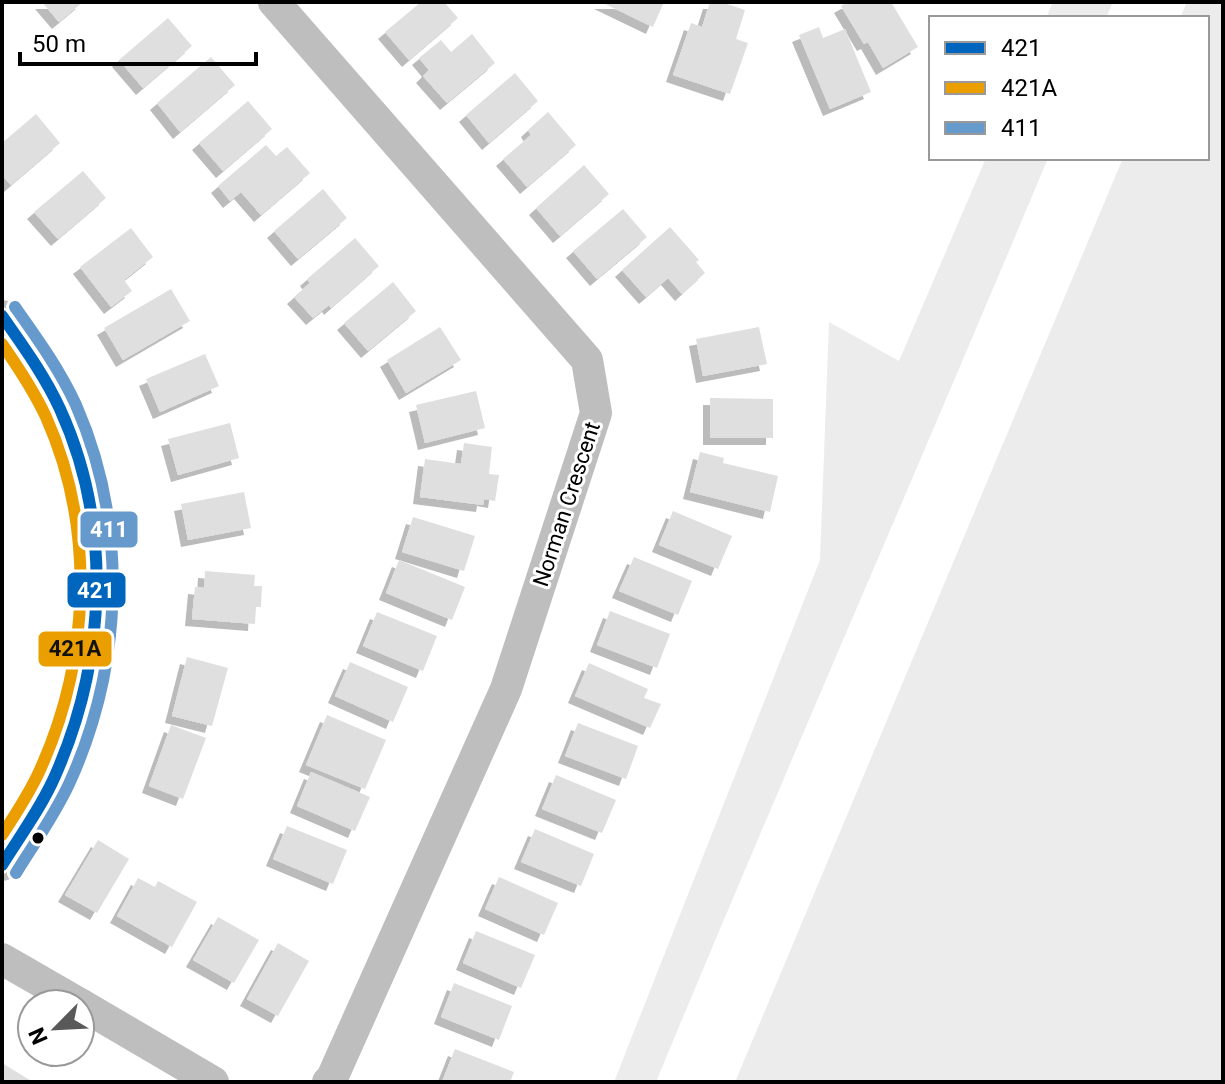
<svg xmlns="http://www.w3.org/2000/svg" width="1225" height="1084" font-family="Roboto,sans-serif">
<defs>
<filter id="shadow"><feDropShadow dx="-7" dy="7" stdDeviation="0" flood-color="#0004"/></filter>
</defs>
<rect width="100%" height="100%" fill="#fff"/>
<g fill="#ececec">
<path d="M1053 2H1113L1106 18H1046Z"/>
<path d="M1187 2H1223V1082H735L1123 158H1207V18H1180Z"/>
<path d="M986 158H1048C919 467 784 773 656 1082H614L820 560 829 322 899 361Z"/>
</g>
<g fill="#dfdfdf" filter="url(#shadow)">
<path d="M42 2H83L59 22Z"/>
<path d="M421 2H444L458 18 409 60 385 32Z"/>
<path d="M601 2H664L653 27Z"/>
<path d="M710 2H721L745 10 736 39 748 43 730 94 673 75 691 23 702 27Z"/>
<path d="M848 2H891L918 47 883 68 868 42 864 44 841 6Z"/>
<path d="M168 18 192 46 143 88 119 60Z"/>
<path d="M819 27 823 38 845 29 871 92 830 109 799 35Z"/>
<path d="M472 34 495 63 447 103 423 76 429 70 419 58 441 40 451 52Z"/>
<path d="M211 57 235 85 180 132 157 103Z"/>
<path d="M515 73 538 101 489 143 466 115Z"/>
<path d="M248 101 272 129 223 171 199 143Z"/>
<path d="M548 112 576 145 527 187 503 159 531 135 528 130Z"/>
<path d="M36 114 60 143 11 185 2 175V143Z"/>
<path d="M266 145 276 156 287 147 310 173 261 215 241 192 230 201 218 186Z"/>
<path d="M584 165 609 194 560 236 536 208Z"/>
<path d="M83 171 106 198 58 239 34 212Z"/>
<path d="M323 189 347 218 298 259 274 231Z"/>
<path d="M623 209 647 237 597 279 573 251Z"/>
<path d="M670 227 699 260 696 262 705 273 682 294 668 278 646 297 622 270Z"/>
<path d="M131 228 153 257 124 280 132 291 111 307 80 267Z"/>
<path d="M355 238 379 266 331 308 329 305 313 318 294 297 310 283 307 279Z"/>
<path d="M393 282 416 311 368 351 344 323Z"/>
<path d="M171 289 190 321 123 360 104 328Z"/>
<path d="M440 327 461 360 406 393 387 360Z"/>
<path d="M759 327 767 364 703 376 696 339Z"/>
<path d="M205 354 219 386 160 412 146 379Z"/>
<path d="M476 391 485 428 425 443 416 405Z"/>
<path d="M710 398 773 399V438H710Z"/>
<path d="M230 423 239 458 178 475 168 439Z"/>
<path d="M464 443 492 447 489 474 499 475 495 501 484 499 483 505 420 497 425 459 461 464Z"/>
<path d="M700 452 724 458 723 463 778 476 770 512 690 492Z"/>
<path d="M244 492 251 528 188 540 181 504Z"/>
<path d="M673 511 732 536 718 569 659 545Z"/>
<path d="M413 517 475 536 464 571 402 552Z"/>
<path d="M634 557 692 581 678 615 619 591Z"/>
<path d="M399 560 465 587 452 620 386 593Z"/>
<path d="M205 571 255 575 254 586H262L261 607H256L255 624 192 619 195 587 204 588Z"/>
<path d="M610 611 670 634 657 668 597 645Z"/>
<path d="M377 612 437 636 423 671 363 646Z"/>
<path d="M187 657 228 668 212 726 172 716Z"/>
<path d="M350 662 408 687 393 722 335 696Z"/>
<path d="M589 663 648 689 644 698 661 704 650 728 575 696Z"/>
<path d="M327 715 386 740 365 789 306 765Z"/>
<path d="M578 723 638 746 626 779 565 756Z"/>
<path d="M171 725 206 738 183 799 149 786Z"/>
<path d="M311 772 370 797 355 831 297 806Z"/>
<path d="M556 775 616 800 602 833 542 809Z"/>
<path d="M287 826 347 850 333 884 273 859Z"/>
<path d="M535 829 594 854 581 886 521 862Z"/>
<path d="M98 840 129 859 97 913 65 895Z"/>
<path d="M499 877 558 903 544 935 485 909Z"/>
<path d="M138 878 155 887 158 881 197 902 172 947 117 916Z"/>
<path d="M218 917 259 940 234 983 193 960Z"/>
<path d="M476 931 535 955 521 988 463 963Z"/>
<path d="M278 943 309 961 278 1016 247 999Z"/>
<path d="M454 983 512 1006 499 1040 441 1017Z"/>
<path d="M455 1049 514 1072 510 1082H442Z"/>
<path d="M2 1063 33 1082H2Z"/>
</g>
<g fill="none" stroke-linecap="round" stroke-linejoin="round">
<g stroke="#bebebe" stroke-width="32">
<path d="M274 2 587 360 596 413 506 689 332 1078 328 1082"/>
<path d="M2 316C27 351 52 386 67 426 112 542 106 663 55 776 42 805 19 837 2 865"/>
<path d="M2 959 80 1004"/>
<path d="M80 1004 213 1082"/>
</g>
<g stroke="#fff" stroke-width="18">
<path id="bus-1" d="M2 316C23 346 45 376 60 409 113 525 106 661 55 776 41 808 20 836 2 865"/>
</g>
<g stroke="#fff" stroke-width="18">
<path id="bus-2" d="M2 344C18 367 34 391 46 417 96 529 90 661 39 772 29 794 15 815 2 835"/>
</g>
<g stroke="#fff" stroke-width="18">
<path id="bus-3" d="M15 307C37 338 60 370 76 405 129 526 123 666 69 784 54 816 34 844 16 873"/>
</g>
<use href="#bus-1" stroke="#0065bd" stroke-width="12"/>
<use href="#bus-2" stroke="#eb9e00" stroke-width="12"/>
<use href="#bus-3" stroke="#69c" stroke-width="12"/>
</g>
<circle fill="#000" stroke="#fff" stroke-width="3" cx="38" cy="838" r="7"/>
<g text-anchor="middle" stroke-width="6" stroke-linejoin="round" paint-order="stroke">
<g font-size="22" fill="#000" stroke="#fff">
<text transform="translate(566 504) rotate(-72)" y="8">Norman Crescent</text>
</g>
</g>
<g stroke="#fff" stroke-width="3">
<rect x="79" y="510" width="60" height="39" rx="8" fill="#69c"/>
<rect x="66" y="571" width="61" height="38" rx="8" fill="#0065bd"/>
<rect x="37" y="630" width="76" height="38" rx="8" fill="#eb9e00"/>
</g>
<g font-size="22" text-anchor="middle" font-weight="bold" fill="#fff">
<text x="109" y="537">411</text>
<text x="96" y="598">421</text>
</g>
<g font-size="22" text-anchor="middle" font-weight="bold" fill="#111">
<text x="75" y="656">421A</text>
</g>
<rect width="1225" height="1084" fill="none" stroke="#000000" stroke-width="8"/>
<rect x="929" y="16" width="280" height="144" fill="#ffffff" stroke="#999999" stroke-width="2"/>
<rect x="945" y="42" width="40" height="12" fill="#0065bd" stroke="#999999" stroke-width="2"/>
<text x="1001" y="56" font-size="24" fill="#000000">421</text>
<rect x="945" y="82" width="40" height="12" fill="#eb9e00" stroke="#999999" stroke-width="2"/>
<text x="1001" y="96" font-size="24" fill="#000000">421A</text>
<rect x="945" y="122" width="40" height="12" fill="#6699cc" stroke="#999999" stroke-width="2"/>
<text x="1001" y="136" font-size="24" fill="#000000">411</text>
<g transform="translate(56 1028) rotate(246)"><circle r="38" fill="#ffffff" stroke="#999999" stroke-width="2"/>
<path d="M0-6L14 30L0 20L-14 30Z" fill="#595959"/>
<text y="-12" font-size="22" font-weight="bold" text-anchor="middle" fill="#000000">N</text>
</g>
<path d="M20 52v12h236v-12" fill="none" stroke="#000000" stroke-width="4"/>
<text x="32" y="52" font-size="24" fill="#000000" stroke="#ffffff" stroke-width="6" paint-order="stroke">50 m</text>
</svg>
